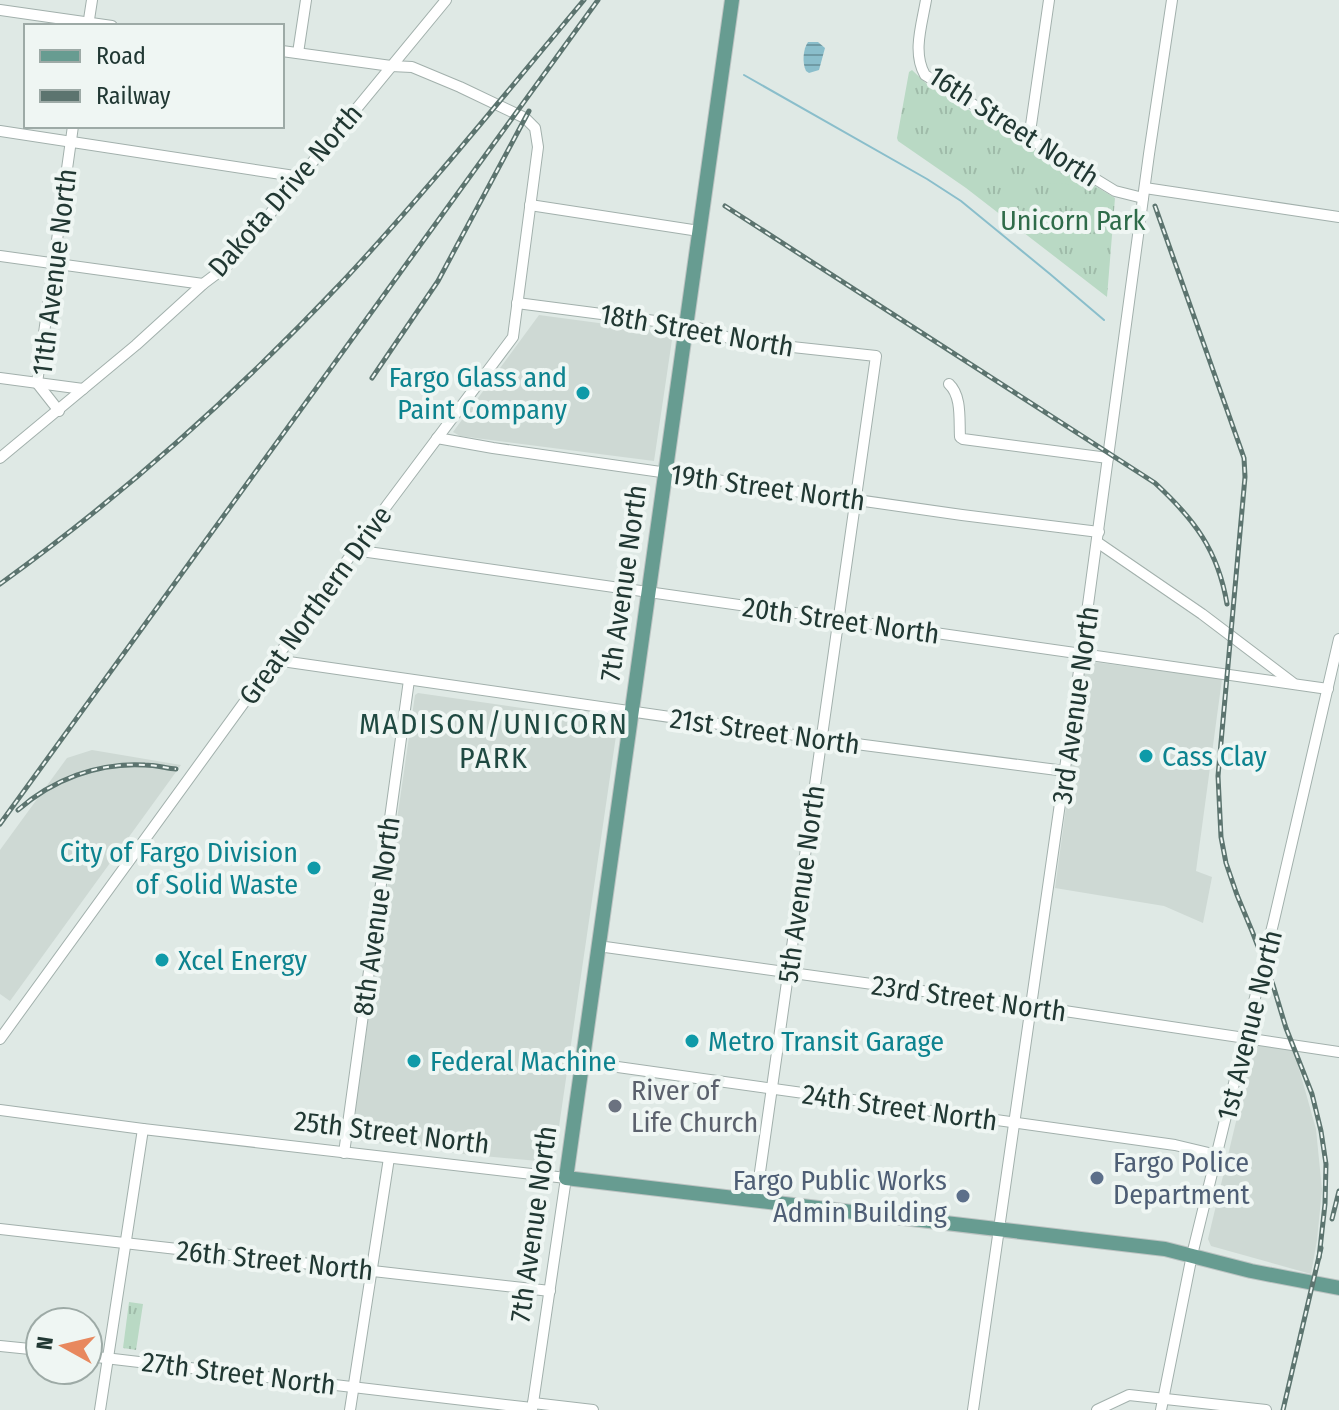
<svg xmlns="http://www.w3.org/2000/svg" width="1339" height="1410" font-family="'Fira Sans Condensed',sans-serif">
<defs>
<pattern id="grass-tufts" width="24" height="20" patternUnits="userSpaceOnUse" patternTransform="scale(2)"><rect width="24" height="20" fill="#b9d9c4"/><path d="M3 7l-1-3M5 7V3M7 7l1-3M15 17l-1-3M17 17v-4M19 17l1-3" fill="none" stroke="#9fbba9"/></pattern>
<pattern id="water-rules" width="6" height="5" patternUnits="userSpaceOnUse" patternTransform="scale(2)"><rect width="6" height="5" fill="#8abecb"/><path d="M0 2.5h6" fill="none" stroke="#709ba5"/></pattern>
</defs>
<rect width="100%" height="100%" fill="#dfe9e5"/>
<g fill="#ced9d4">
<path d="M539 315 673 333 654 461 460 436 453 432Z"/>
<path d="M1086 661 1222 679 1196 871 1212 877 1203 923 1164 906 1055 888Z"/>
<path d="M418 693 618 722 555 1154 549 1162 472 1155 361 1141 354 1138 356 1104 415 695Z"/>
<path d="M92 750 181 765 10 1001 0 994V850L67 758Z"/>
<path d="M1255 1042 1294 1051 1316 1129 1322 1190 1317 1240 1311 1274 1211 1246 1208 1239Z"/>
</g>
<g fill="url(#grass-tufts)">
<path d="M912 70 929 86 1115 198 1107 297 966 188 898 141 897 138 909 72Z"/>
<path d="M129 1302 143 1304 136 1350 123 1348Z"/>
</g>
<path fill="#b9d9c4" d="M1049 183 1085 185 1084 202 1048 199Z"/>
<path fill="url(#water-rules)" d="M808 42H818L825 48 819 70 809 73 806 71C802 63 803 49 808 42Z"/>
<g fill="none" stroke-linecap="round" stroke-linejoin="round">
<path stroke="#8abecb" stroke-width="2" d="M744 75 927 179 961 201 1050 274 1104 320"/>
<g stroke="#a2b0ac" stroke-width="12">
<g id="minor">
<path d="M926 0C922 24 912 53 925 75L1115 191 1143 198"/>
<path d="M0 10 112 26"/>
<path d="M88 26 92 0"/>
<path d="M298 53 306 0"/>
<path d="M0 131 301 177"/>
<path d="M1029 139 1049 0"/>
<path d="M1145 188 1339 217"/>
<path d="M530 205 699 231"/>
<path d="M0 256 203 284"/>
<path d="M517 303 686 325 711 331 736 341 876 356 756 1200"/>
<path d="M0 378 83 389"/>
<path d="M949 384C962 396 959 420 960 437L963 439 1108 458"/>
<path d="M59 411 37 383 73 126"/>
<path d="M437 438 493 448 962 515 1099 532"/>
<path d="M0 458 136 345 203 284 227 266 446 0"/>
<path d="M1097 542 1202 614 1293 683"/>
<path d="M354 550 1328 689"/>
<path d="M275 660 864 745 1065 771"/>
<path d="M598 946 1031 1006 1339 1052"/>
<path d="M0 1039 388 504 513 337 538 147 535 128 525 118 460 87 412 67 391 66 282 51"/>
<path d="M582 1062 1175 1145 1217 1155"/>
<path d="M0 1110 143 1129 566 1178 532 1410"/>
<path d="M344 1153 409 680"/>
<path d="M0 1229 550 1291"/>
<path d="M0 1346 40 1350"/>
<path d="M88 1356 532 1408"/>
<path d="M533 1403 593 1410"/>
<path d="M100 1410 143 1129"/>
<path d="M350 1410 389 1158"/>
<path d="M973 1410 1080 664 1149 154 1172 0"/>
<path d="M1097 1410 1129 1395 1266 1410"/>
<path d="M1161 1410 1192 1255 1274 920 1339 639"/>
</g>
</g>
<g stroke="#bcc3c2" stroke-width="16">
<path id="major" d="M732 0 566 1178 1165 1249 1251 1271 1339 1288"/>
</g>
<use href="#minor" stroke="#fff" stroke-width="10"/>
<use href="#major" stroke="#679c91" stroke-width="14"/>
<g stroke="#5c746f" stroke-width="5">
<g id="rail">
<path d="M725 206 1155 483C1194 519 1218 550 1227 604"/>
<path d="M1155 206 1244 458 1245 477 1218 776 1221 837 1226 863 1237 895 1252 931 1273 985 1286 1028 1312 1094 1321 1131 1326 1164 1325 1204 1319 1258"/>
<path d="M372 378 438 281 529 111"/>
<path d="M0 584C125 494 238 392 344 280 428 190 505 94 584 0"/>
<path d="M18 810C52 780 98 762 145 765 155 765 166 768 176 769"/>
<path d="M0 824 598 0"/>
<path d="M1332 1219 1339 1191"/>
<path d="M1283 1410 1321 1248"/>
</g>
</g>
<use href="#rail" stroke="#eff6f3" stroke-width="2" stroke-dasharray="6" stroke-linecap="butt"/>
</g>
<g fill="#0f9aa8" stroke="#eff6f3" stroke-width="3">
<circle cx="583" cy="393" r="8"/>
<circle cx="1146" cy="756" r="8"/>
<circle cx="314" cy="868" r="8"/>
<circle cx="162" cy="960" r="8"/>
<circle cx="692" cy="1041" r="8"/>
<circle cx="414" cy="1061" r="8"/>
</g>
<circle fill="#6b7280" stroke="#eff6f3" stroke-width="3" cx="615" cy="1106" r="8"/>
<g fill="#5c6f8a" stroke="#eff6f3" stroke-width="3">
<circle cx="1097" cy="1178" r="8"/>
<circle cx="963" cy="1196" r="8"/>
</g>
<g text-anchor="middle" stroke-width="8" stroke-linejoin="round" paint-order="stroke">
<g font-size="28" fill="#213833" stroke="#eff6f3">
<text transform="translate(1014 126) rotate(33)" y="10">16th Street North</text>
<text transform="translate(285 190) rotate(-49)" y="10">Dakota Drive North</text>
<text transform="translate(54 272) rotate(-83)" y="10">11th Avenue North</text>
<text transform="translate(697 330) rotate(10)" y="10">18th Street North</text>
<text transform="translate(768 487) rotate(8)" y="10">19th Street North</text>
<text transform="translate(623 583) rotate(-82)" y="10">7th Avenue North</text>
<text transform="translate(315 605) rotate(-54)" y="10">Great Northern Drive</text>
<text transform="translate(841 620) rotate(8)" y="10">20th Street North</text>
<text transform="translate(1075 705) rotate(-82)" y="10">3rd Avenue North</text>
<text transform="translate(765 731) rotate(8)" y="10">21st Street North</text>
<text transform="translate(801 884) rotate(-82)" y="10">5th Avenue North</text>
<text transform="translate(376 916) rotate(-82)" y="10">8th Avenue North</text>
<text transform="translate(969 998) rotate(8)" y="10">23rd Street North</text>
<text transform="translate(1249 1025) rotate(-76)" y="10">1st Avenue North</text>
<text transform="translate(900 1107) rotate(8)" y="10">24th Street North</text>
<text transform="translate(392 1132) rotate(7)" y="10">25th Street North</text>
<text transform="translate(533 1224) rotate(-82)" y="10">7th Avenue North</text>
<text transform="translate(275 1260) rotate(6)" y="10">26th Street North</text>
<text transform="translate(239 1373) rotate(7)" y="10">27th Street North</text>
</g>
<g font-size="28" fill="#2f6c4a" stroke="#eff6f3">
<text x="1073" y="230">Unicorn Park</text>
</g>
<g font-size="28" fill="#0d838f" stroke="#eff6f3" text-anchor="start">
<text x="567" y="387" text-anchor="end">Fargo Glass and<tspan x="567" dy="32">Paint Company</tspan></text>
<text x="1162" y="766">Cass Clay</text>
<text x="298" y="862" text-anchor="end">City of Fargo Division<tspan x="298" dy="32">of Solid Waste</tspan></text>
<text x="178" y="970">Xcel Energy</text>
<text x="708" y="1051">Metro Transit Garage</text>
<text x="430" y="1071">Federal Machine</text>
</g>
<g font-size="28" fill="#5b616d" stroke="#eff6f3" text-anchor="start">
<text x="631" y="1100">River of<tspan x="631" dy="32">Life Church</tspan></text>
</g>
<g font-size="28" fill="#4e5e75" stroke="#eff6f3" text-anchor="start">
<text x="1113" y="1172">Fargo Police<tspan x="1113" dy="32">Department</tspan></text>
<text x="947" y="1190" text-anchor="end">Fargo Public Works<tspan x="947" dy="32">Admin Building</tspan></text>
</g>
<g font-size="30" letter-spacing="2" fill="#1f4941" stroke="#eff6f3">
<text x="494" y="734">MADISON/UNICORN<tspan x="494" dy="34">PARK</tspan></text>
</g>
</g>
<rect x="24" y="24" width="260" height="104" fill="#eff6f3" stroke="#9daaa6" stroke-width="2"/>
<rect x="40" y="50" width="40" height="12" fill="#679c91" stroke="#9daaa6" stroke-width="2"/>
<text x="96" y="64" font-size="24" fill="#213833">Road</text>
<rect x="40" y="90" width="40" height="12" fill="#5c746f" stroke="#9daaa6" stroke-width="2"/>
<text x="96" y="104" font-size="24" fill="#213833">Railway</text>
<g transform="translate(64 1346) rotate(278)"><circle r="38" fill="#eff6f3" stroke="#9daaa6" stroke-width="2"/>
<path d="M0-6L14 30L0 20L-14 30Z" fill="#e8885e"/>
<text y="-12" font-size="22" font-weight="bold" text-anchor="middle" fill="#213833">N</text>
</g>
</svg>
